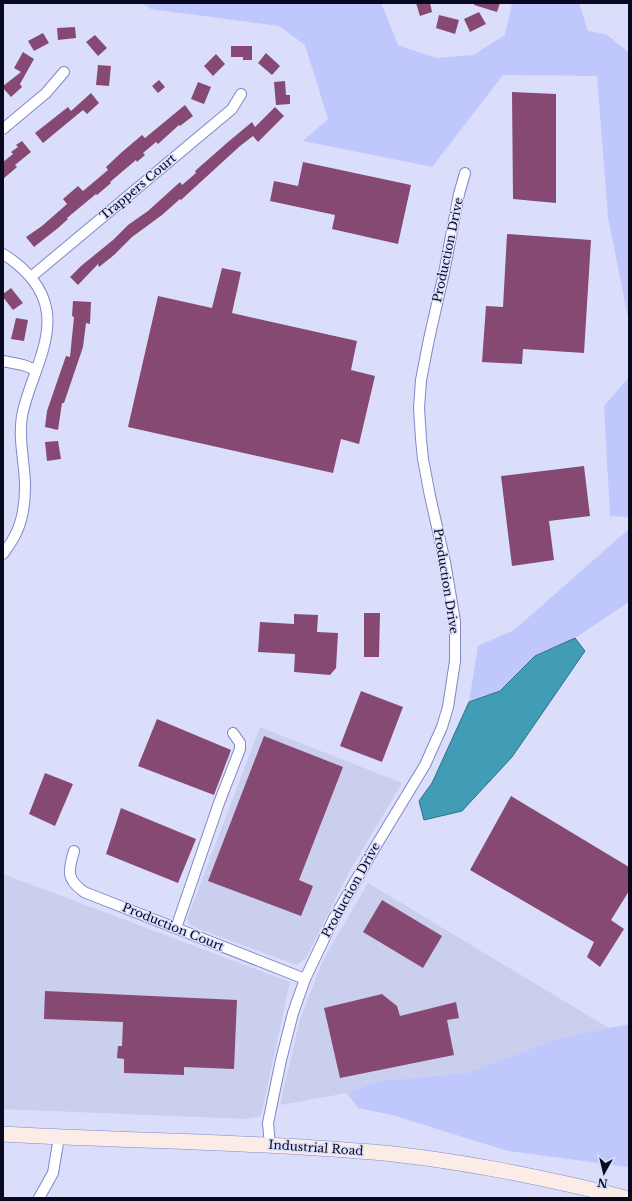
<svg xmlns="http://www.w3.org/2000/svg" width="632" height="1201" font-family="'Libre Baskerville',serif">
<rect width="100%" height="100%" fill="#dadefb"/>
<g fill="#cacfee">
<path d="M260 727 402 783 348 874 306 958 297 965 191 926 187 919Z"/>
<path d="M3 874 290 982 261 1116 245 1119 3 1109Z"/>
<path d="M368 883 609 1028 559 1038 467 1073 379 1081 347 1093 280 1105 300 1019 323 960Z"/>
</g>
<g fill="#c0c7fd">
<path d="M142 3H381L398 45 436 58 473 55 505 35 512 3H579L588 31 606 34 627 51 629 57V323L608 217 597 76 503 75 432 167 303 141 328 119 305 45 279 26 151 9Z"/>
<path d="M629 377V517L610 516 604 406Z"/>
<path d="M629 529V602L575 638 535 656 500 691 469 702 478 646 514 630Z"/>
<path d="M629 1024V1167L508 1151 392 1115 358 1108 347 1093 379 1081 467 1073 559 1038Z"/>
</g>
<path fill="#419cb5" stroke="#307088" d="M575 638 585 651 512 757 462 811 424 820 419 801 432 783 469 702 500 691 535 656Z"/>
<g fill="#864974">
<path d="M416 3H430L432 12 420 16Z"/>
<path d="M475 3H500L497 12 474 5Z"/>
<path d="M479 12 486 24 470 32 464 19Z"/>
<path d="M439 15 459 20 455 34 436 28Z"/>
<path d="M75 27 76 38 58 40 57 28Z"/>
<path d="M43 33 49 43 34 51 28 41Z"/>
<path d="M95 35 107 48 98 56 86 42Z"/>
<path d="M231 46H252V60H243V57H231Z"/>
<path d="M23 52 34 59 20 84 22 87 11 97 3 88V86L21 72 14 68Z"/>
<path d="M266 53 280 66 272 75 258 63Z"/>
<path d="M216 54 225 64 213 76 204 66Z"/>
<path d="M98 65 111 66 109 86 96 85Z"/>
<path d="M159 80 165 87 158 93 152 86Z"/>
<path d="M285 81 286 95H290V104L276 105 274 82Z"/>
<path d="M198 82 211 87 204 104 191 99Z"/>
<path d="M512 92 556 94V203L513 199Z"/>
<path d="M91 93 99 103 87 114 83 110 43 143 35 133 68 107 71 111Z"/>
<path d="M185 105 193 116 180 126 179 125 158 144 156 142 143 153 145 155 137 162 136 160 110 182 111 183 97 195 96 194 67 218 68 219 58 228 34 247 26 237 42 226 67 204 63 199 78 186 83 191 108 170 106 167 122 152 142 135 145 138Z"/>
<path d="M275 107 284 116 258 142 253 136 240 146 181 200 180 199 162 215 132 237 114 255 99 267 98 264 78 285 70 277 81 266 113 240 128 225 148 211 180 182 182 185 196 173 195 171 228 142 252 122 255 127Z"/>
<path d="M22 141 31 152 15 165 17 167 3 179V162L13 154 11 152 18 147 16 145Z"/>
<path d="M303 162 411 185 398 244 332 229 335 215 270 201 274 181 298 186Z"/>
<path d="M507 234 591 240 584 353 523 349 522 364 482 362 486 306 503 307Z"/>
<path d="M222 268 241 272 232 313 357 341 351 370 375 376 359 444 341 439 333 473 128 427 158 296 212 308Z"/>
<path d="M11 288 23 303 13 310 3 297V294Z"/>
<path d="M73 301 91 302 90 324 86 323 83 347 64 403H62L58 430 45 427 47 411 59 376 66 356 70 357 74 317 72 316Z"/>
<path d="M16 318 28 320 24 341 11 339Z"/>
<path d="M58 441 61 459 47 461 45 442Z"/>
<path d="M584 466 590 516 549 521 554 560 512 566 501 476Z"/>
<path d="M364 613H380L379 657H364Z"/>
<path d="M294 614 318 615 317 632 338 633 336 668 330 675 294 672 295 654 258 652 260 622 294 624Z"/>
<path d="M361 691 403 707 382 762 340 746Z"/>
<path d="M157 719 231 750 214 795 138 766Z"/>
<path d="M264 736 343 767 299 880 313 886 301 916 208 881Z"/>
<path d="M45 773 73 784 55 826 29 814Z"/>
<path d="M511 796 629 867V891L611 920 624 929 600 967 587 957 594 942 470 870Z"/>
<path d="M121 808 196 839 178 883 106 854Z"/>
<path d="M382 900 442 936 423 968 363 932Z"/>
<path d="M45 991 237 1000 234 1069 184 1067V1075L124 1073V1059L117 1058 118 1046H122L123 1022 44 1019Z"/>
<path d="M382 994 397 1006 400 1016 456 1002 459 1018 447 1020 454 1055 340 1078 324 1008Z"/>
</g>
<g fill="none" stroke-linecap="round" stroke-linejoin="round">
<g stroke="#8287ca" stroke-width="12">
<g id="street">
<path d="M3 129 46 93 64 72"/>
<path d="M3 254C24 267 44 287 47 313 51 347 28 383 22 416 18 440 25 463 25 486 25 500 23 518 17 531 14 539 8 547 3 554"/>
<path d="M31 277 232 109 241 94"/>
<path d="M3 361 23 365 36 370"/>
<path d="M74 851C68 871 66 879 84 892L305 979"/>
<path d="M176 928 219 803 240 749V743L233 733"/>
<path d="M270 1145 268 1123 281 1060 293 1013 305 979 334 918 374 849 425 765 442 727 448 707 455 661V621L445 562 430 496 423 459 421 439 419 408 421 380 429 339 444 273 459 194 465 173"/>
<path d="M39 1198 53 1173 59 1137"/>
</g>
</g>
<g stroke="#8287ca" stroke-width="16">
<path id="secondary" d="M3 1134C121 1141 240 1141 358 1151 407 1154 456 1162 505 1171 545 1179 585 1187 625 1198"/>
</g>
<use href="#street" stroke="#fff" stroke-width="10"/>
<use href="#secondary" stroke="#fbece8" stroke-width="15"/>
</g>
<g text-anchor="middle" stroke-width="3" stroke-linejoin="round" paint-order="stroke">
<g font-size="12" fill="#080820" stroke="#dadefb">
<text transform="translate(138 187) rotate(-40)" y="4">Trappers Court</text>
<text transform="translate(448 250) rotate(-78)" y="4">Production Drive</text>
<text transform="translate(446 581) rotate(81)" y="4">Production Drive</text>
<text transform="translate(351 890) rotate(-61)" y="4">Production Drive</text>
<text transform="translate(173 927) rotate(22)" y="4">Production Court</text>
<text transform="translate(316 1148) rotate(4)" y="4">Industrial Road</text>
</g>
</g>
<rect width="632" height="1201" fill="none" stroke="#080820" stroke-width="8"/>
<g transform="translate(604 1173) rotate(188)" stroke="#dadefb" stroke-width="3" paint-order="stroke">
<path d="M0-3L7 15L0 10L-7 15Z" fill="#080820"/>
<text y="-6" font-size="11" font-weight="bold" text-anchor="middle" fill="#080820">N</text>
</g>
</svg>
